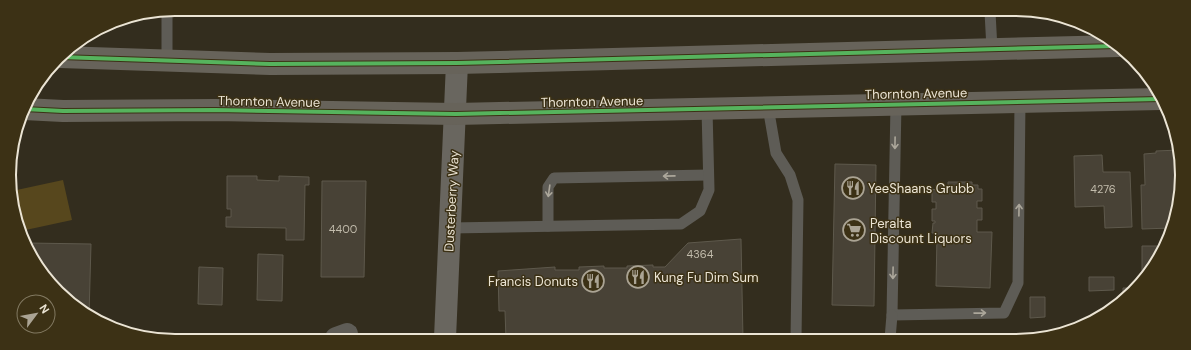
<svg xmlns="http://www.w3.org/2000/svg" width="1191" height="350" font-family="'DM Sans',sans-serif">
<rect width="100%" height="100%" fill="#332d1e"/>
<path fill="#57471d" d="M63 180 72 220 21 231 17 223 12 191Z"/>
<g fill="#484236" stroke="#5e594c">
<path d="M1179 150V207L1171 228 1142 229 1141 185H1145L1144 154 1156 153V151Z"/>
<path d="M1102 155 1103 172H1130L1132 227 1105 228 1104 206 1075 207 1074 156Z"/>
<path d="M835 164 876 165 874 306 832 305Z"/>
<path d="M227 176H257V180L279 181V176L309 177V185H305L304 240H286V228L226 227V217H231V209H227Z"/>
<path d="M322 181H366L364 277H321Z"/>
<path d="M948 182H972V185H978V189H982V201H977V208H982V220H977V232H992L990 288 936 286 937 236H935V233H932L933 223H935V221H932V209H936V202H932V189L936 190V185L948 186Z"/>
<path d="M741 239 743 339H506L505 311H499L498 271 555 267V270H579V267L604 266V268H627V266L653 265V267H665L688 243Z"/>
<path d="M28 243 91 244 89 316 83 313 43 276Z"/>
<path d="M1142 246H1164L1160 258 1148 273 1142 274Z"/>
<path d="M258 254 283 255 282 301 257 300Z"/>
<path d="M199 267 223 268 222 305 198 304Z"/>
<path d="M1089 277H1114V290L1089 291Z"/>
<path d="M1123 288H1137L1123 300Z"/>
<path d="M1030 297H1045V317L1030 318Z"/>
</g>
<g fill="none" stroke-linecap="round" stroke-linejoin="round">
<g stroke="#5e5c56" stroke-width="11">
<path d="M167 11V60"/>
<path d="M990 12 992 49"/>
<path d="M896 104 892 315 1004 313 1018 283 1020 102"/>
<path d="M768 107 776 153 790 175 798 200 796 339"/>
<path d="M548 226V187L554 178 708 175"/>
<path d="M450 228 681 224 700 211 709 190 707 109"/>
<path d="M890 339 892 315"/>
</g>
<path stroke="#5e5c56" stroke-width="22" d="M336 338 347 334"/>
<path stroke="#69665f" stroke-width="22" d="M445 338 457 63"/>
<g stroke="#67635a" stroke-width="22">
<path d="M60 57 270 64 457 63 1118 46"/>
<path d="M24 109 63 111 215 110 456 114 1161 99"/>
</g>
<g stroke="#3c3115" stroke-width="6">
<g id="cycleway">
<path d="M60 57 270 64 457 63 1118 46"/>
<path d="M24 109 63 111 215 110 456 114 1161 99"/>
</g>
</g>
<use href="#cycleway" stroke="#56b35d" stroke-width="4"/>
</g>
<defs><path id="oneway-shaft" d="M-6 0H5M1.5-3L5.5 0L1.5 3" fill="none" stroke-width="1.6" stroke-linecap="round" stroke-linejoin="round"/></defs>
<g stroke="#aca79b">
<use href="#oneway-shaft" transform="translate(895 143) rotate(91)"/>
<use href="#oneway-shaft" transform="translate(669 176) rotate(179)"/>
<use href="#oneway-shaft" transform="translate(549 191) rotate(98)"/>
<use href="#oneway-shaft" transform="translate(1019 210) rotate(-89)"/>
<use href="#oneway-shaft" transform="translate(893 273) rotate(91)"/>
<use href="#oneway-shaft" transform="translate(980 313) rotate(-1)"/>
</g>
<defs>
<g id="restaurant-ring" transform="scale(1.15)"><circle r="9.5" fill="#3c3115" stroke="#aba494" stroke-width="1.5"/><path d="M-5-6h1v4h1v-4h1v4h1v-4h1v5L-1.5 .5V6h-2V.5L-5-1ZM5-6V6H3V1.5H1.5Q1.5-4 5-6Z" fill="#aba494"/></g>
<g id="supermarket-ring" transform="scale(1.15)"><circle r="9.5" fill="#3c3115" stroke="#aba494" stroke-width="1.5"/><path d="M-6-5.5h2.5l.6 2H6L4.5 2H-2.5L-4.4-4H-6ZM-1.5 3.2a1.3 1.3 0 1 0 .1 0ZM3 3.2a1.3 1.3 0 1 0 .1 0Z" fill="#aba494"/></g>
</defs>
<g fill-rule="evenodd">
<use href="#restaurant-ring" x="853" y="188"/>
<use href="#supermarket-ring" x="854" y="230"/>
<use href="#restaurant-ring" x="638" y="277"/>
<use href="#restaurant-ring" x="593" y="281"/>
</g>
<g text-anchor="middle" stroke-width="3" stroke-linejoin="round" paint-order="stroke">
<g font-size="11" fill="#c2bcac">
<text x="1103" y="193">4276</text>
<text x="343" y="233">4400</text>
<text x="700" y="258">4364</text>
</g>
<g font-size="13" fill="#ebe4d4" stroke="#3c3115">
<text transform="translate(916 93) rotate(-1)" y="5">Thornton Avenue</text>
<text transform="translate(269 101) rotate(1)" y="5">Thornton Avenue</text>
<text transform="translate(592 101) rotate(-1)" y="5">Thornton Avenue</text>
<text transform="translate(451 201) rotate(-87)" y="5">Dusterberry Way</text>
</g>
<g font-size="13" fill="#ebe4d4" stroke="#3c3115" text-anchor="start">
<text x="868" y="193">YeeShaans Grubb</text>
<text x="870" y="228">Peralta<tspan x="870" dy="15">Discount Liquors</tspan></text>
<text x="654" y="282">Kung Fu Dim Sum</text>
<text x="578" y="286" text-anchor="end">Francis Donuts</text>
</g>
</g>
<path d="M0 0H1191V350H0ZM175 16H1016A159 159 0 0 1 1175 175V175A159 159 0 0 1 1016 334H175A159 159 0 0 1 16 175V175A159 159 0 0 1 175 16Z" fill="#3c3115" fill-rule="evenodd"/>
<path fill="none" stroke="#ebe4d4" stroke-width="2" d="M175 16H1016A159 159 0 0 1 1175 175V175A159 159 0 0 1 1016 334H175A159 159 0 0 1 16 175V175A159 159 0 0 1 175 16Z"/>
<g transform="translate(36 314) rotate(58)"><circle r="19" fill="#3c3115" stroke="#827961"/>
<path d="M0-3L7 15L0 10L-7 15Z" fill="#aba494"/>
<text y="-6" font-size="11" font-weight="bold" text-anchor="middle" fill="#ebe4d4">N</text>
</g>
</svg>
